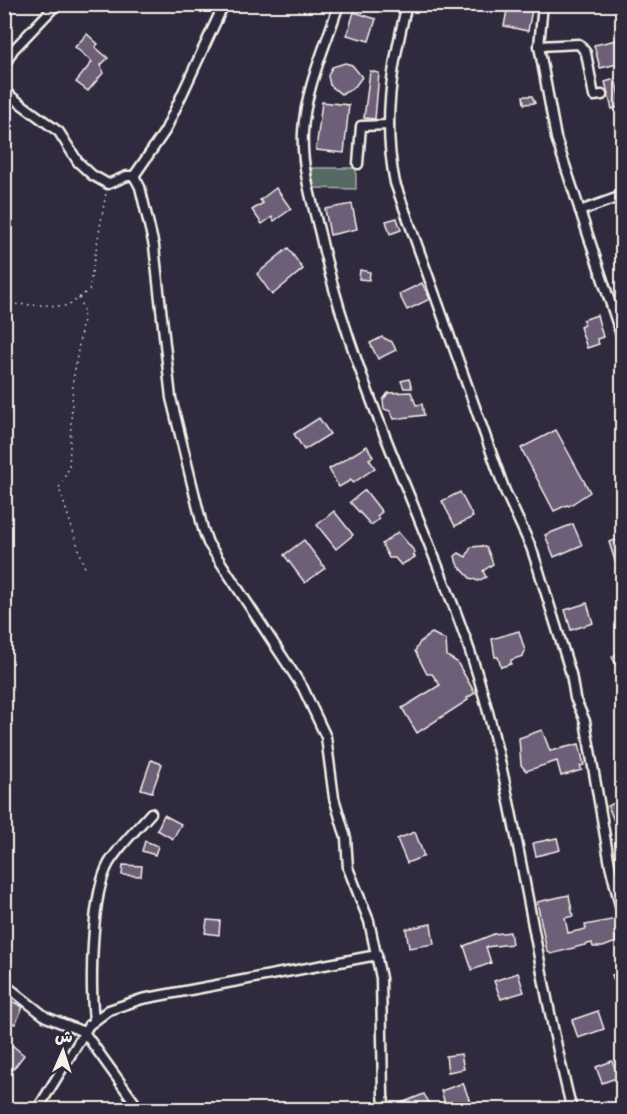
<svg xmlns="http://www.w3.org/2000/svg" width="627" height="1114" font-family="'Shantell Sans','Playpen Sans Arabic',sans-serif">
<rect width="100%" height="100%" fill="#2f2a3d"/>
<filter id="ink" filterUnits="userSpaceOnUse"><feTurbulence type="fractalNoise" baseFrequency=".0167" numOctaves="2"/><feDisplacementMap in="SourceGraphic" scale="12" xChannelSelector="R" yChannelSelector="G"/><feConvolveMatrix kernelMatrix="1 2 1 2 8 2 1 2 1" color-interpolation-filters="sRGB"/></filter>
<g filter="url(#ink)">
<path fill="#576962" stroke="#a6ada5" stroke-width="1.5" d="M312 168H356V189L312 188Z"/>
<g fill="#6e5e78" stroke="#f4f1e8" stroke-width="1.5">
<path d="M523 4H533L528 31 504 26 508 5 522 7Z"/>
<path d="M354 12 376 19 369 41 347 35Z"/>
<path d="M87 34 98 44 95 47 108 58 101 65 103 73 88 91 76 82 92 62 75 47Z"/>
<path d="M617 40 622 63 600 68 594 45Z"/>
<path d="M345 63 352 65 362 77 354 88 341 94 330 85 328 76 332 67Z"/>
<path d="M370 71 379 73 375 119 364 118Z"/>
<path d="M615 79 622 106 612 109 605 82Z"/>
<path d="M523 96H532L535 103 524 104Z"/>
<path d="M322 102 349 105 344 153 316 150Z"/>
<path d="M276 188 291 209 274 221 272 217 262 224 252 210 263 203 260 200Z"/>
<path d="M352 204 357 229 330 235 325 209Z"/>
<path d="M397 218 401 230 390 234 386 221Z"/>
<path d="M288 248 303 269 272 295 257 274Z"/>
<path d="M360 270 370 272 369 280 359 279Z"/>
<path d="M422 283 430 299 407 310 399 294Z"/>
<path d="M597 315 603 337 597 339 599 344 587 348 580 327 584 325 583 320Z"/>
<path d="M382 337 392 342 396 350 378 359 370 343Z"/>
<path d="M409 379 412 388H404L401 381Z"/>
<path d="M411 392 416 405 422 404 424 415 394 419 390 411 384 409 383 400 388 393Z"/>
<path d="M319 418 330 434 304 450 294 434Z"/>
<path d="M556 430 590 492 569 506 567 505 554 511 521 448Z"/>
<path d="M367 446 373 457 369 459 375 468 353 483 351 480 339 487 329 469Z"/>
<path d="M365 490 382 512 377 516 379 519 371 525 350 502Z"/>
<path d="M460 492 473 517 455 526 442 501Z"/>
<path d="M334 511 353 535 336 549 317 525Z"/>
<path d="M573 524 582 545 554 557 545 535Z"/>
<path d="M398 532 415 552 413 554 415 557 401 565 395 558H389L382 544Z"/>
<path d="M622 538V558L615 561 609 542Z"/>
<path d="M304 540 325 568 305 583 284 555Z"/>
<path d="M482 546 487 548 493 564 483 571 486 577 478 581 470 578 457 564 455 556 459 553 466 557 471 547Z"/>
<path d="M587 603 593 623 571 630 565 610Z"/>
<path d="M519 631 525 651 523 656 511 660V664L501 667 498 657H495L492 639Z"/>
<path d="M432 633 446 640 447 656 457 662 475 693 467 698 468 700 417 733 402 708 440 685 432 674H427L415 651 420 642Z"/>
<path d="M622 650V675L612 657Z"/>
<path d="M542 730 550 751 579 744 584 765 580 766 582 770 561 776 557 761 526 771 521 765 519 738Z"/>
<path d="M151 760 162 764 152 792 141 789Z"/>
<path d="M622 799V820L615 823 608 806Z"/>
<path d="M164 815 181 824 173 839 157 830Z"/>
<path d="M415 832 424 856 407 863 397 839Z"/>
<path d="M557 838 560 850 536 856 533 843Z"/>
<path d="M145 841 158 846 155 855 142 851Z"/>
<path d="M123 865 142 866 141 876 122 875Z"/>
<path d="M569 895 573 916 565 918 568 933 586 929 585 925 616 919 619 931 614 932 616 942 603 947H593L592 943 551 954 547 951 537 902Z"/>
<path d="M207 920 220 921 219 935 205 933Z"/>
<path d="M431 924 434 944 409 948 406 929Z"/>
<path d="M510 932 512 944 486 947 491 963 472 970 464 946 494 934Z"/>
<path d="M622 971V1002H621L612 975Z"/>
<path d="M518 973 524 992 501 999 494 981Z"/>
<path d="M4 997 23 1007 15 1024 4 1020Z"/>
<path d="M598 1011 604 1029 578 1038 572 1020Z"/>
<path d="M12 1045 24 1055 4 1081V1054Z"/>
<path d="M461 1054 464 1069 448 1072 446 1056Z"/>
<path d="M612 1061 619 1077 602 1083 596 1067Z"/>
<path d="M463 1083 473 1110H447L441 1091Z"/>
<path d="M424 1094 433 1110H391V1107Z"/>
</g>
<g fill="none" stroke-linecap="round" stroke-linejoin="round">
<g stroke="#f4f1e8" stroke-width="13">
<g id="street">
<path d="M339 4C326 45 305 89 303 132 301 167 312 201 320 234 341 329 377 418 414 507 439 570 466 631 484 697 521 832 537 973 572 1110"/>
<path d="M407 4C392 66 382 120 395 183L505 491 531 547 538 568 571 674 575 698 585 721 610 865 622 914"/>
<path d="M543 4 539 46 556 138 622 338"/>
<path d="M539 46 579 44 586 53 594 96 602 95"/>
<path d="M4 66 13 50 57 4"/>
<path d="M4 83 5 92 59 132 78 162 92 175 108 184 127 176H134L140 187 154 246 171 398 203 529 208 543 303 688 326 737 334 798 346 838 348 868 369 921 381 978 383 1095 385 1110"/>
<path d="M358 164 361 126 389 125"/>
<path d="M134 176 165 131 224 4"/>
<path d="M580 211 616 198 622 201"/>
<path d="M4 984 46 1017 84 1032 140 1110"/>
<path d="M94 1020C90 984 91 894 109 863 120 845 137 829 151 813"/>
<path d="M37 1110 89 1025 109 1010 142 999 377 955"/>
</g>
</g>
<g stroke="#f4f1e8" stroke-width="1.5" stroke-dasharray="1.5 4.5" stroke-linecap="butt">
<path d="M79 298 84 313 73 381 69 468 59 488 85 568"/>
<path d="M4 304 68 306 89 290 106 193"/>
</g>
<use href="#street" stroke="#2f2a3d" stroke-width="8"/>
</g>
</g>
<rect width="627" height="1114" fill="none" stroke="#2f2a3d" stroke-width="24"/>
<rect x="12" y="12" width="603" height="1090" fill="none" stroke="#f4f1e8" stroke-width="2" filter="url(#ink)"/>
<g transform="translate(63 1051) rotate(3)" stroke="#2f2a3d" stroke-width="4.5" paint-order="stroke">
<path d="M0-4.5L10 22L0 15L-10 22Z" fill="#f4f1e8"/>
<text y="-9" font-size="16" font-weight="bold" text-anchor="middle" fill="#f4f1e8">ش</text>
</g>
</svg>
